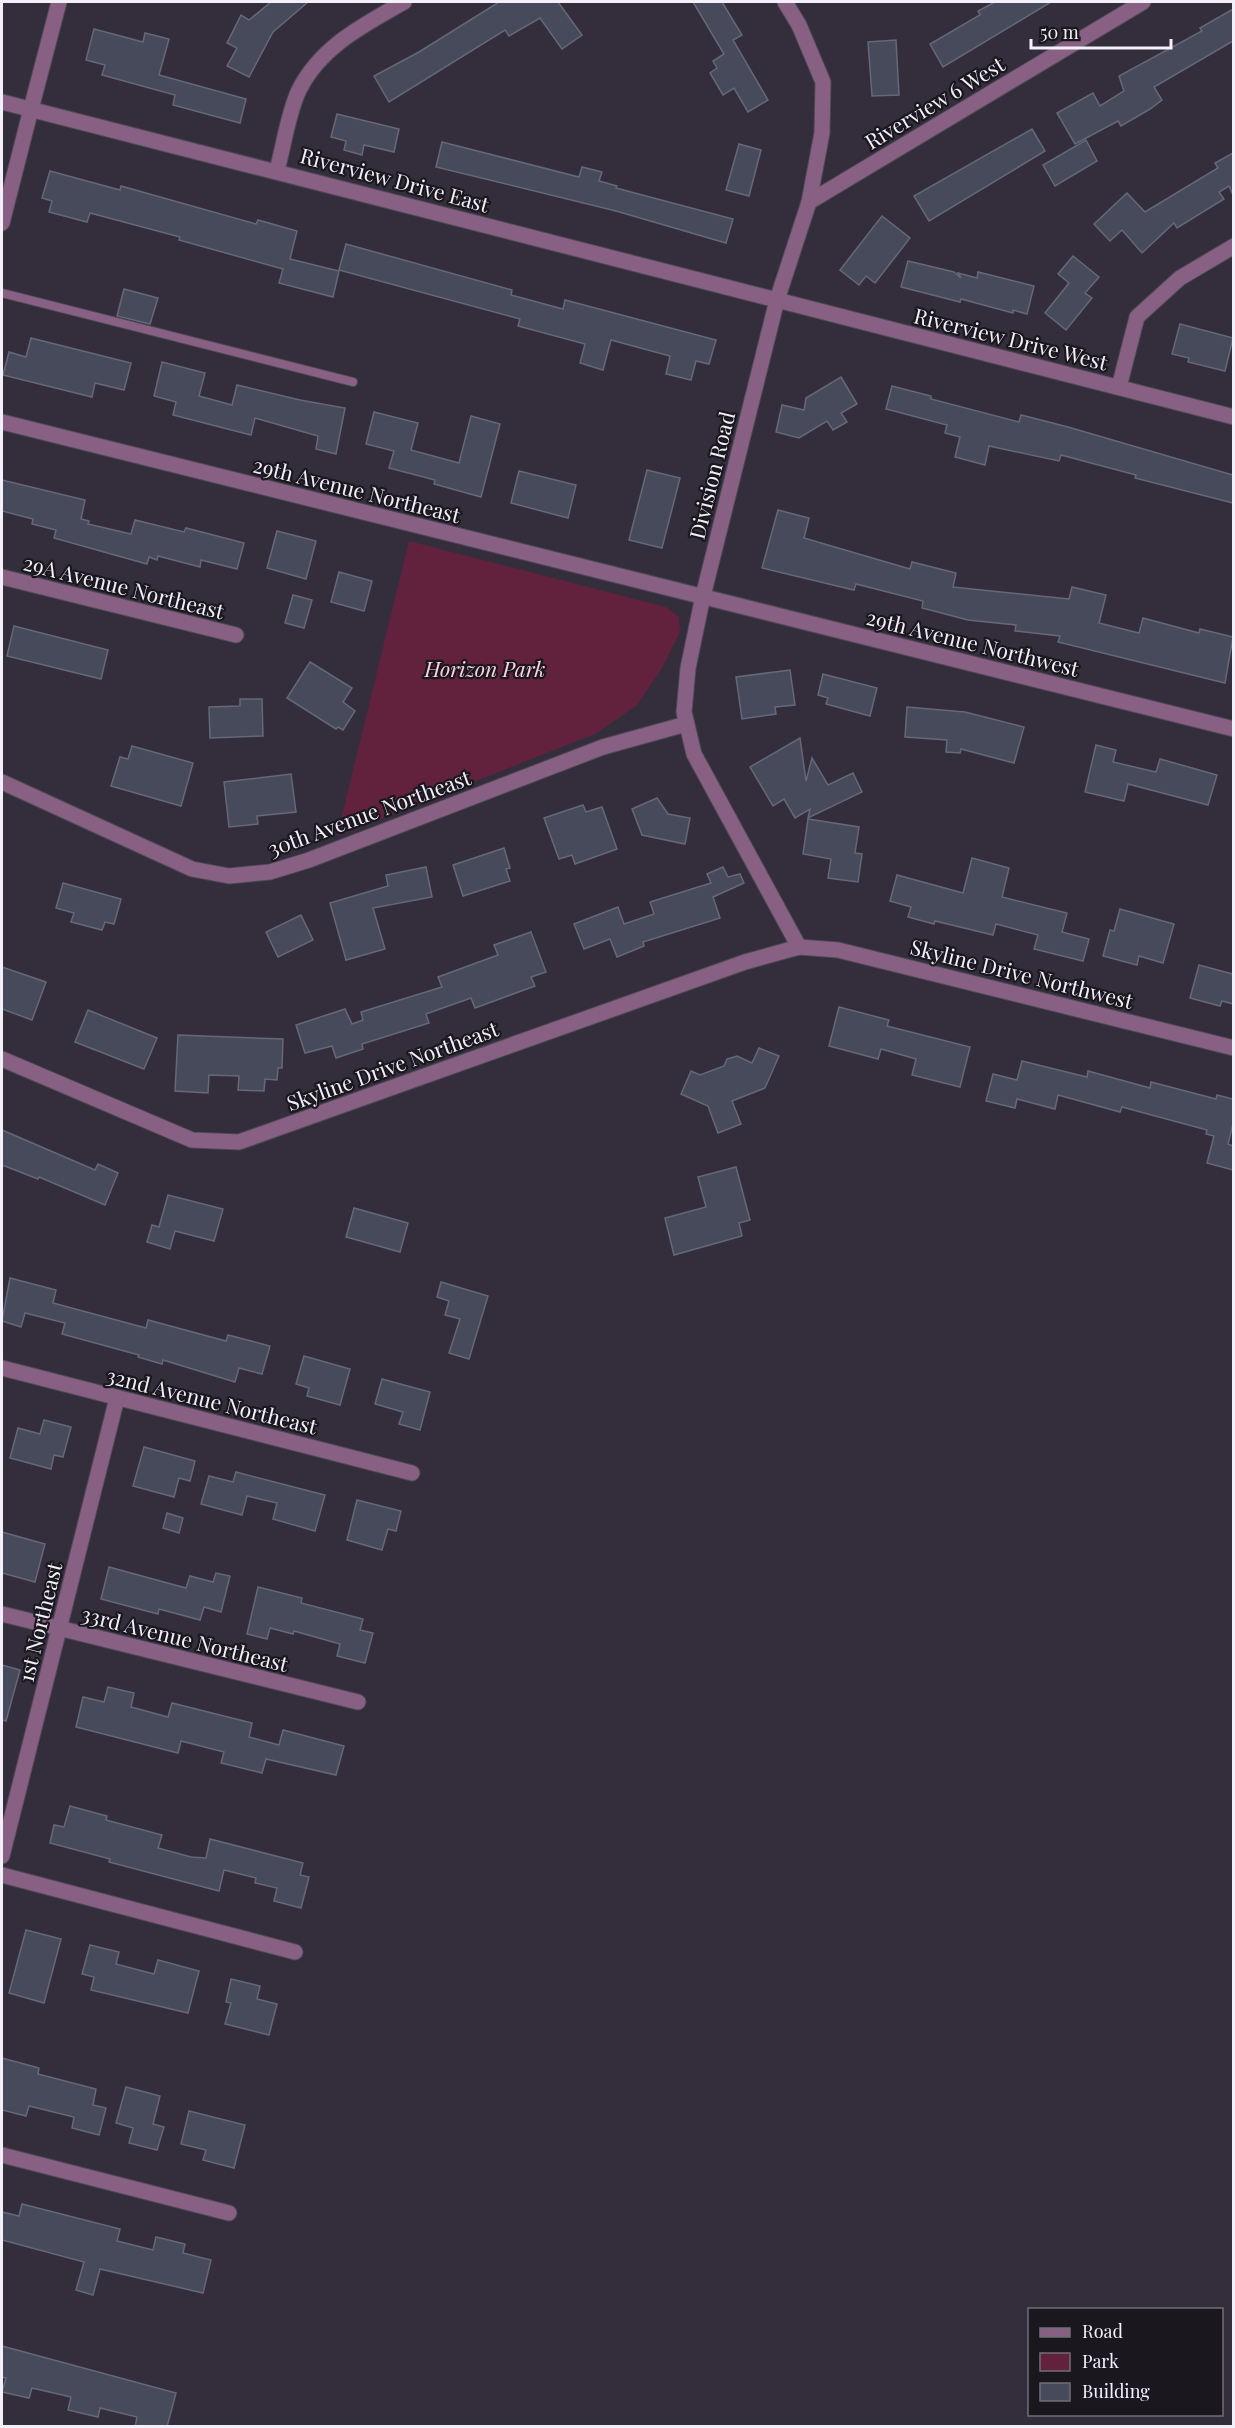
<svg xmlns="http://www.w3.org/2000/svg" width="1235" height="2428" font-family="'Playfair Display',serif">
  <rect width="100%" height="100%" fill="#342e3c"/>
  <polygon fill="#62223d" points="409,541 666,607 679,617 680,632 662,668 637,705 597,733 337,836"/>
  <g fill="#474a5a" stroke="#656879" stroke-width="1.5">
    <polygon points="271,2 308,2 273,32 249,77 227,66 237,48 227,43 241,15 249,20"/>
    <polygon points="499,2 558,2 582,35 562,49 540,18 509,36 505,30 389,102 374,76 419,52"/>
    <polygon points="693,2 722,2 742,35 733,40 768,100 748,112 734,88 723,95 710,73 717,68 713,61 724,54"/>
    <polygon points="995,2 1051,2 943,67 930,44 980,15 978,11"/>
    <polygon points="1233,9 1233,41 1154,87 1162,100 1150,109 1121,126 1118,121 1075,144 1057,113 1093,93 1100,106 1124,91 1119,76 1202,31 1200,28"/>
    <polygon points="94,29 143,42 145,33 169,39 159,75 246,99 240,123 173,105 175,95 102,75 105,65 86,60"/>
    <polygon points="896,40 899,95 872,96 868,42"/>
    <polygon points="337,114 399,129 394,152 364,145 362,155 344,150 346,141 331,137"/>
    <polygon points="1032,129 1045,151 929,221 914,196"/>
    <polygon points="1086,140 1097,161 1055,186 1043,165"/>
    <polygon points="442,142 579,177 582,167 602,172 599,181 617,186 616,188 733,219 726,243 616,211 436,167"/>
    <polygon points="739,144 761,150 749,196 726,190"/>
    <polygon points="1233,153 1233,195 1229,186 1219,192 1224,199 1177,228 1174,223 1142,253 1122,230 1110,241 1094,224 1127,193 1145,212 1218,168 1215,163"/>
    <polygon points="50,171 120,190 121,186 256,224 258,220 297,231 290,259 339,271 333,297 279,283 283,269 179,240 180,237 90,213 87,222 49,212 52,201 42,198"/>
    <polygon points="882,216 910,238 875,283 866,276 859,285 840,270"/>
    <polygon points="346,244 512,290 511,295 563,309 565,300 716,340 709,364 696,361 691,380 666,374 670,356 611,340 603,370 580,363 585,344 518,326 520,319 339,270"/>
    <polygon points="1073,256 1099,277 1085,293 1092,298 1066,330 1045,313 1069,283 1058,274"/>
    <polygon points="908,261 954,272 961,278 958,273 977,278 978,272 1034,286 1027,314 1013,310 1013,313 961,299 960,302 901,287"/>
    <polygon points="124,289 158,298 150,324 117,316"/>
    <polygon points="1180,324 1233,338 1225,371 1188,362 1189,358 1172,354"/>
    <polygon points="31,338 131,363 124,390 95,383 92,397 3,375 9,352 26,357"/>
    <polygon points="162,362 205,373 199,396 232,405 237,385 300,400 345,408 336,454 316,449 318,436 255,418 251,435 173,415 176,402 154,396"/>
    <polygon points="841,377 857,404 841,413 847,422 833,430 827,421 799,438 776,432 782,405 804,410 806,398"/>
    <polygon points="892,386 931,396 931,399 1019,422 1021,415 1068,427 1233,475 1233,503 1135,478 1136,475 1061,455 1059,461 989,446 985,465 955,457 960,437 945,433 947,425 886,409"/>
    <polygon points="374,412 418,423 411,450 459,463 471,416 500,424 481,497 434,484 435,480 389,468 394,451 366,444"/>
    <polygon points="647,470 680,478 662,548 629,540"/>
    <polygon points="519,471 576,485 568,518 511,503"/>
    <polygon points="2,480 85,500 81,519 89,521 88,524 131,534 135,520 184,532 186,528 244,543 237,569 201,560 200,567 158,556 157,560 149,557 147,564 54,538 56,530 32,524 33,519 2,511"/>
    <polygon points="778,510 809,518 804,538 910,569 912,562 956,573 953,587 1069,599 1072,587 1106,595 1099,623 1139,633 1143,618 1199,633 1200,629 1233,637 1225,683 1058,642 1060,636 1015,631 1016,625 968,620 922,608 923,601 856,584 854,590 762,568"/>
    <polygon points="277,531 316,541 306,579 267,568"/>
    <polygon points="339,572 372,581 364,611 331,602"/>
    <polygon points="293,595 312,600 304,628 285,623"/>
    <polygon points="14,626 108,650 101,679 7,656"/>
    <polygon points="310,662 352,688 343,702 355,711 343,730 338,727 336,729 287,698"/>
    <polygon points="790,670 795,705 775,707 776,714 742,719 736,677"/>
    <polygon points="823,674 877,688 870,716 826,704 828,698 818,695"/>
    <polygon points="240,699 262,699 263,736 210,738 209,707 240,706"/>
    <polygon points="907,707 965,712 1024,727 1014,763 961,749 960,753 946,752 947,740 905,737"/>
    <polygon points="800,738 806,781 812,758 828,785 853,773 862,792 808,818 810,809 795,818 784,799 773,806 750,767"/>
    <polygon points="1096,745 1116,750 1113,762 1156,772 1160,759 1217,775 1208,805 1128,784 1124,801 1085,792"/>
    <polygon points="132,746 193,763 181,806 111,786 120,757 128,759"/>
    <polygon points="291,774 296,812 257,816 258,824 229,827 224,782"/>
    <polygon points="657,798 668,814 690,818 685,844 642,835 632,809"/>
    <polygon points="583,805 586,812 602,807 617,849 575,864 572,855 559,859 544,818"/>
    <polygon points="808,819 859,827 855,853 862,854 858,882 828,878 831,859 803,854"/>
    <polygon points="504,848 510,868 506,869 510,881 463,896 453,865"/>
    <polygon points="972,858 1009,868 1002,897 1067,913 1062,932 1089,939 1083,961 1034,949 1038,935 996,924 993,935 935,921 934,924 908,917 911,907 890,901 897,875 963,893"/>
    <polygon points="426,867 432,897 373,908 385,949 346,960 330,903 388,886 386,875"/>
    <polygon points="723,867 728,877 740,874 744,883 713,897 720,918 643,942 644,946 617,957 610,939 584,949 574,924 618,907 624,924 654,914 650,902 711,883 707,874"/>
    <polygon points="63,883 121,899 114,924 105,922 102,930 71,922 74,913 56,908"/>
    <polygon points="1120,909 1174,924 1163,963 1139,956 1137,965 1103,956 1110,930 1114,931"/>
    <polygon points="301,915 313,940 278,957 266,932"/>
    <polygon points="531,932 546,972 531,977 535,986 475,1008 471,998 426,1014 429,1023 362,1044 363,1049 336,1058 332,1046 305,1053 296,1025 345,1009 352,1024 363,1020 361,1012 442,987 438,977 498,955 494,945"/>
    <polygon points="1199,965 1233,974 1233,1004 1222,1001 1220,1006 1190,998"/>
    <polygon points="2,967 46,982 32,1020 2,1009"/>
    <polygon points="839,1007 889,1020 887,1026 970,1047 960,1087 912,1075 916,1059 881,1049 878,1059 829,1046"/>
    <polygon points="88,1010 157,1038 144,1069 75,1042"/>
    <polygon points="178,1035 283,1039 282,1068 278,1068 277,1080 265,1079 264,1091 238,1090 239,1076 209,1075 208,1093 175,1091"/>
    <polygon points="759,1048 779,1056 765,1088 732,1101 741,1124 718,1133 708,1106 681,1094 691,1071 700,1075 724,1066 727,1059 737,1056 752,1063"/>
    <polygon points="1022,1061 1087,1077 1088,1071 1150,1088 1151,1082 1216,1099 1217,1095 1233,1099 1233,1124 1228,1144 1233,1146 1233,1170 1207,1163 1214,1136 1206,1134 1207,1130 1122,1107 1120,1112 1058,1095 1055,1109 1017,1099 1015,1108 986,1101 993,1074 1017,1080"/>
    <polygon points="2,1130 95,1170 98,1164 118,1173 105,1205 39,1177 38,1179 2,1165"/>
    <polygon points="736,1167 750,1220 739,1223 742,1236 674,1255 665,1218 706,1207 698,1177"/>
    <polygon points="168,1195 223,1209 214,1241 175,1231 170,1249 147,1242 152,1225 159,1227"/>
    <polygon points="354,1208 408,1223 400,1252 346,1237"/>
    <polygon points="10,1278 56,1290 53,1303 146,1328 148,1320 226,1341 228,1335 270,1346 262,1374 239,1368 235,1382 163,1360 162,1364 138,1357 139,1355 62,1334 65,1323 25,1313 21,1327 2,1321"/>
    <polygon points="441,1282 488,1296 469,1359 449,1353 460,1319 445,1315 449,1301 437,1297"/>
    <polygon points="304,1356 350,1369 340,1405 307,1396 309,1388 296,1384"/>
    <polygon points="382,1379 430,1392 420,1430 399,1424 403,1412 375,1404"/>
    <polygon points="44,1420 71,1427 63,1457 54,1455 51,1469 10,1458 18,1428 40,1434"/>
    <polygon points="144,1447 195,1461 190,1481 179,1478 174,1497 133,1486"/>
    <polygon points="236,1472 325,1495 315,1531 273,1519 277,1503 247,1496 242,1515 201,1504 209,1476 233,1482"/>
    <polygon points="357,1500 401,1511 396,1531 388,1529 382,1550 347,1540"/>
    <polygon points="167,1513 183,1518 179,1533 163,1528"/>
    <polygon points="2,1532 45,1544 35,1582 2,1573"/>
    <polygon points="109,1567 186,1588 190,1576 213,1582 216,1573 230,1576 221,1612 204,1607 200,1620 159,1609 158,1614 101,1599"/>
    <polygon points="258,1587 302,1598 301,1603 363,1619 360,1630 373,1633 365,1663 337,1656 340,1644 294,1631 293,1634 270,1628 267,1639 247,1634"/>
    <polygon points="2,1665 20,1670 6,1721 2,1720"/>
    <polygon points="108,1687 134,1693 131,1707 168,1717 172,1703 252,1723 249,1737 279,1745 283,1730 344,1746 336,1775 266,1759 262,1773 221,1763 224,1752 181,1741 178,1753 76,1727 83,1697 104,1702"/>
    <polygon points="70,1806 107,1816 106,1820 162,1835 158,1848 191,1857 206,1858 210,1839 303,1863 300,1875 309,1877 301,1908 274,1901 277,1888 255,1883 256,1878 224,1870 219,1891 109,1862 110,1859 50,1843 54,1825 64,1827"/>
    <polygon points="26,1930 61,1939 44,2003 9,1993"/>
    <polygon points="90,1945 119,1952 116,1964 154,1974 158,1960 199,1971 188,2013 91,1990 94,1977 82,1974"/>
    <polygon points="231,1979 260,1986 257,1999 277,2004 269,2035 225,2024 231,2003 226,2002"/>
    <polygon points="2,2058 39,2068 38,2074 96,2089 93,2105 106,2108 99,2135 72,2128 74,2117 29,2106 26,2116 2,2110"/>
    <polygon points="126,2087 160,2096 153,2124 164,2127 157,2150 129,2143 133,2128 116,2123"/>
    <polygon points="189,2111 245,2125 234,2168 203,2160 206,2150 181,2144"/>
    <polygon points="22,2204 120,2229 117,2241 153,2250 156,2237 185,2244 183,2253 211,2260 203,2293 100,2269 93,2295 76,2290 84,2262 2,2240 2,2212 19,2216"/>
    <polygon points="2,2346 176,2393 167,2427 135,2427 137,2417 100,2408 98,2417 68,2410 71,2397 32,2388 29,2398 2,2392 6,2378 2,2377"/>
  </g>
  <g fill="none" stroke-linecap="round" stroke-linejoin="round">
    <defs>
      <polyline id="service" points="2,293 353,382"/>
      <g id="minor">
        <polyline points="31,109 59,2"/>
        <path d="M 277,170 C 284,145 288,113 299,90 C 321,46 364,25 404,2"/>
        <polyline points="809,202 1143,2"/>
        <polyline points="1119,387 1137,317 1180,278 1234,246"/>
        <polyline points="2,422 1234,729"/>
        <polyline points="2,577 236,635"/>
        <polyline points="2,782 192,869 229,876 270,872 309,860 603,747 686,724"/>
        <polyline points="799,947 694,754 684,712 688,668 703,596 777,300 1234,417"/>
        <polyline points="2,1059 192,1140 239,1142 745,962 799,947 838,950 1234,1048"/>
        <polyline points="2,1368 412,1473"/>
        <polyline points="2,1614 358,1702"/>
        <polyline points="2,1856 117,1398"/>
        <polyline points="2,1875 295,1952"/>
        <polyline points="2,2155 229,2213"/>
      </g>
      <g id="tertiary">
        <polyline points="2,102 777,300 809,202 822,133 823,82 799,25 785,2"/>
        <polyline points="2,223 31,109"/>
      </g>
    </defs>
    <use href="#service" stroke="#4f4956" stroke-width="10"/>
    <use href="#minor" stroke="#4f4956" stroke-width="17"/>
    <use href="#tertiary" stroke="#4f4956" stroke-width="17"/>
    <use href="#service" stroke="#876083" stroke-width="8"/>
    <use href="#minor" stroke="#876083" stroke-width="15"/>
    <use href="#tertiary" stroke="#876083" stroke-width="15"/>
  </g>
  <g text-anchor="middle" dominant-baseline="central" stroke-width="4.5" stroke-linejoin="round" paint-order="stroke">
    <g font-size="21" fill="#f4f0f9" stroke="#1a181e">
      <text transform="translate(934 102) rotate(-31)">Riverview 6 West</text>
      <text transform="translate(395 179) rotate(15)">Riverview Drive East</text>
      <text transform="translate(1011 338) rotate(14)">Riverview Drive West</text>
      <text transform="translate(711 475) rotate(-76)">Division Road</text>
      <text transform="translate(357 489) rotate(14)">29th Avenue Northeast</text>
      <text transform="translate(124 586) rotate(14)">29A Avenue Northeast</text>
      <text transform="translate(973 642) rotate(14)">29th Avenue Northwest</text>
      <text transform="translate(369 812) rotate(-20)">30th Avenue Northeast</text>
      <text transform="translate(1022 973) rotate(14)">Skyline Drive Northwest</text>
      <text transform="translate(392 1065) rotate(-20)">Skyline Drive Northeast</text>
      <text transform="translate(212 1400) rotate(14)">32nd Avenue Northeast</text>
      <text transform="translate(39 1622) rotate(-76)">1st Northeast</text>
      <text transform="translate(185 1638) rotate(14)">33rd Avenue Northeast</text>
    </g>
    <g font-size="21" font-style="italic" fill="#ffd3e1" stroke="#1a181e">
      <text x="485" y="668">Horizon Park</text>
    </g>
  </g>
  <rect width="1235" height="2428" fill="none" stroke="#f4f0f9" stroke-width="6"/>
  <rect x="1028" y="2308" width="195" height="108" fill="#1a181e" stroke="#716e76" stroke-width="1.5"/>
  <rect x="1040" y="2328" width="30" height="9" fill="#876083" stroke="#716e76" stroke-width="1.5"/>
  <text x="1082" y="2338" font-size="18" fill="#f4f0f9">Road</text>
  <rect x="1040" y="2353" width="30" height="18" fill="#62223d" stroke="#716e76" stroke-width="1.5"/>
  <text x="1082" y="2368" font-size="18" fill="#f4f0f9">Park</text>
  <rect x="1040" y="2383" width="30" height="18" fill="#474a5a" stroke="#716e76" stroke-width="1.5"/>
  <text x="1082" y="2398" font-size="18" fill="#f4f0f9">Building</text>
  <path d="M1031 39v9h140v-9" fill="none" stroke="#f4f0f9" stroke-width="3"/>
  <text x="1040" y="39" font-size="18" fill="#f4f0f9" stroke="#1a181e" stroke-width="4.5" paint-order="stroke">50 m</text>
</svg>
